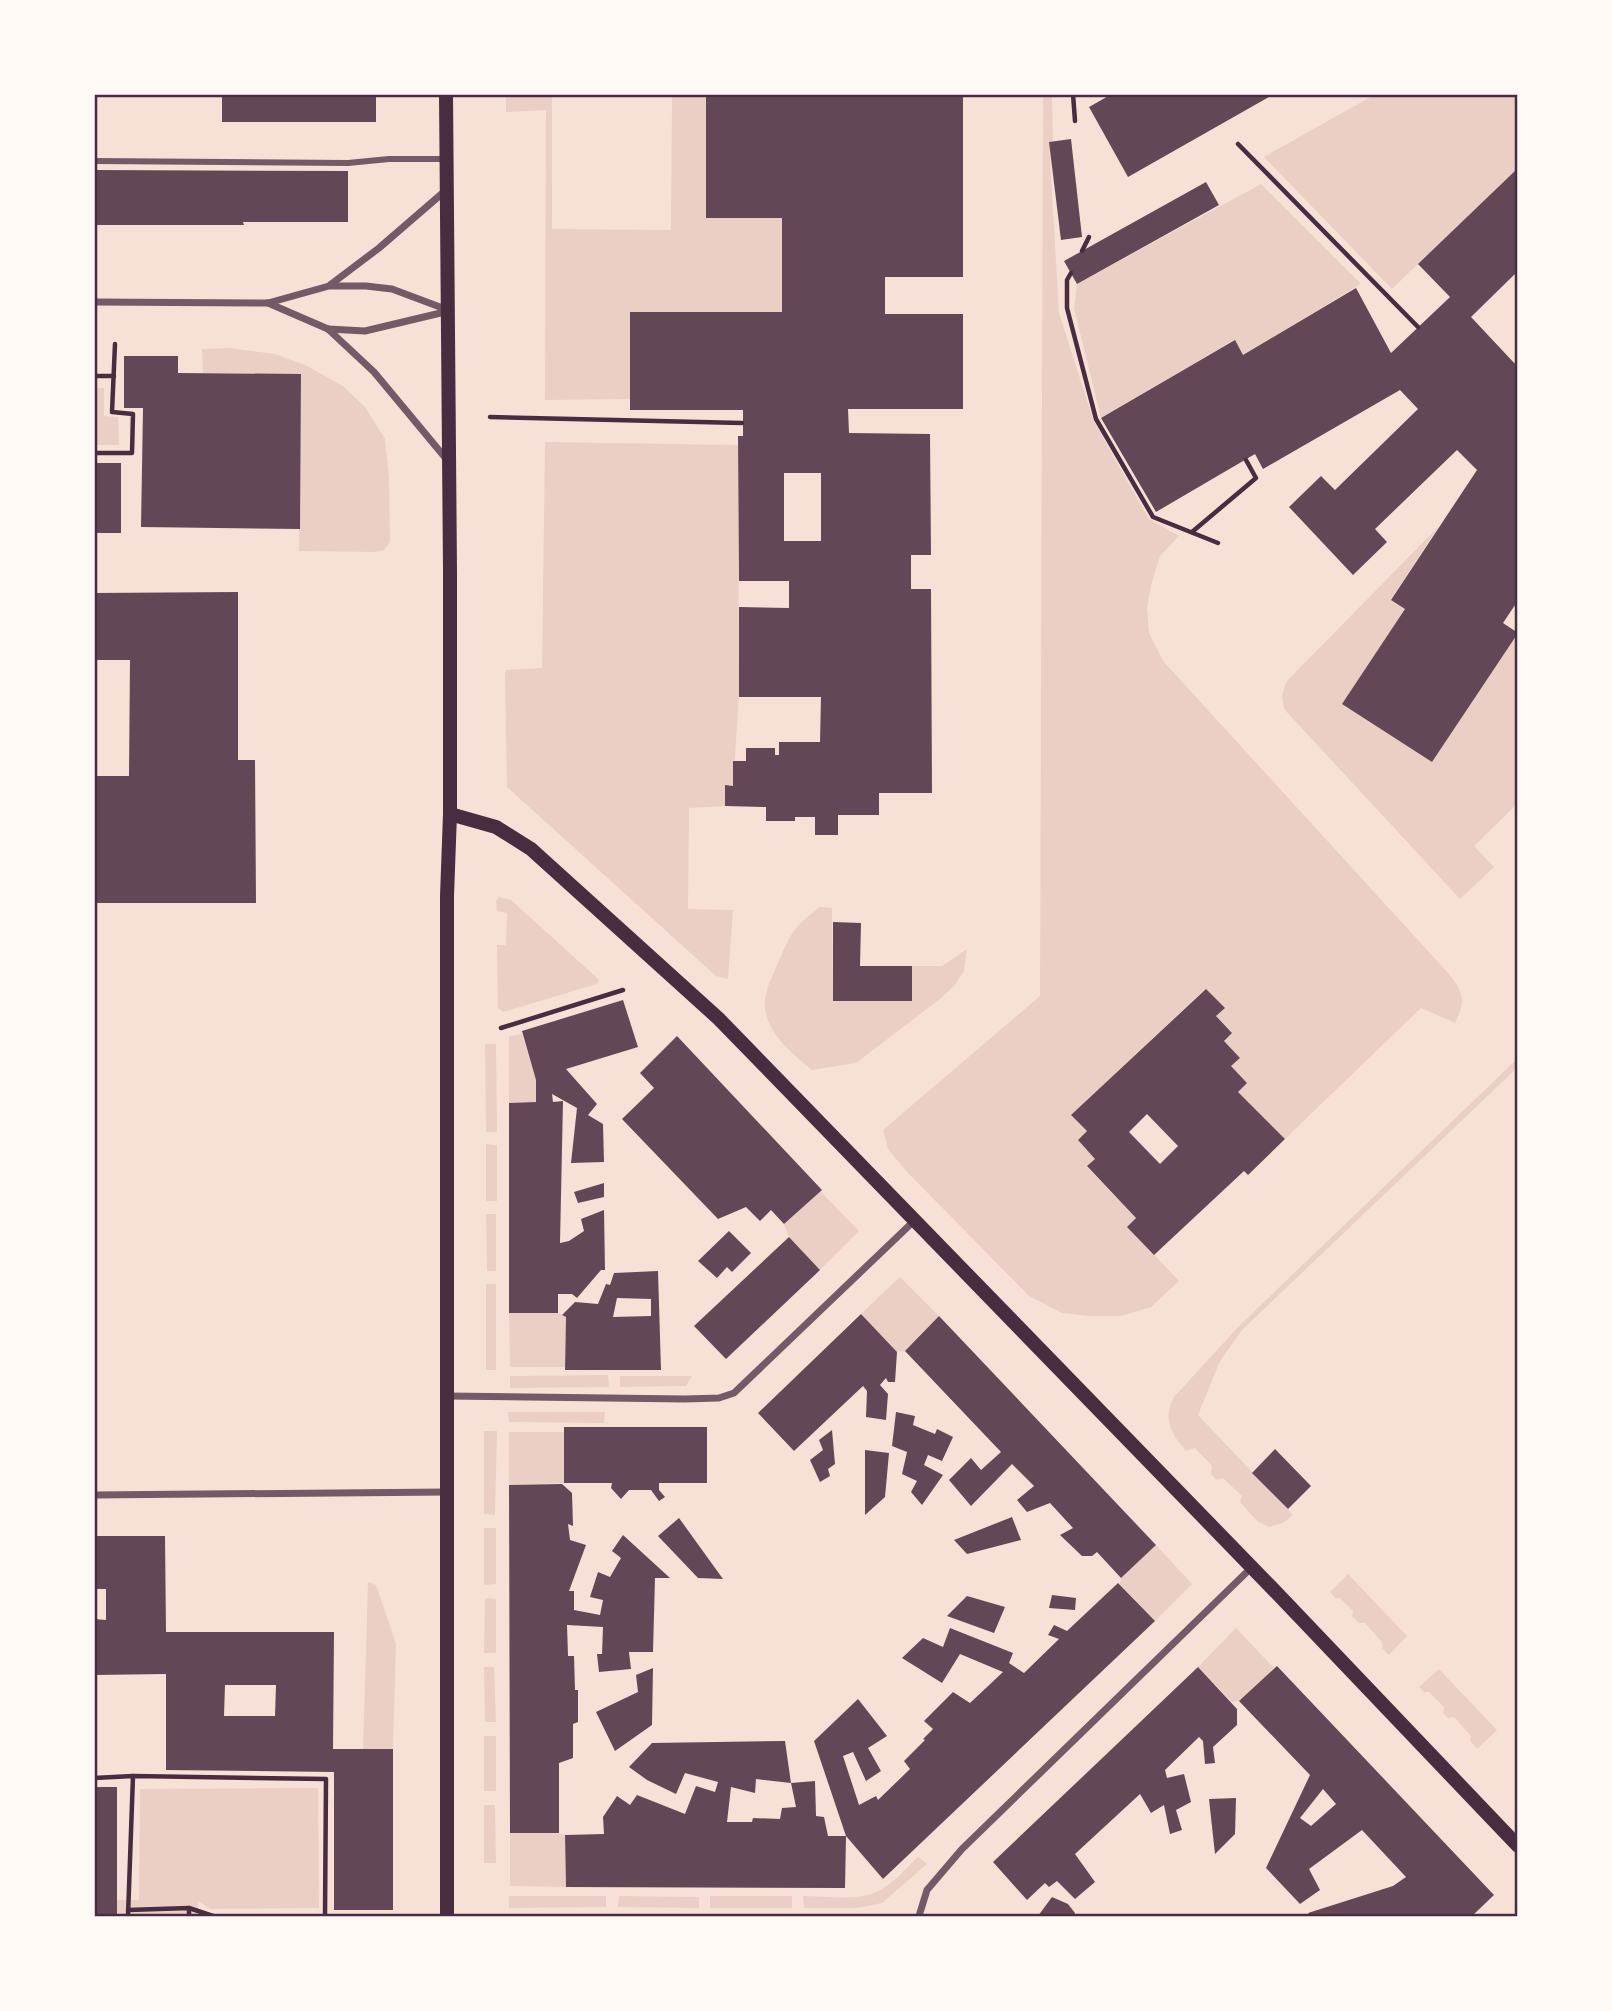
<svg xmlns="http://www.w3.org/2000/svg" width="1612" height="2011" font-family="'PT Sans',sans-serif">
  <rect width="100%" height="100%" fill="#f7e1d7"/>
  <g fill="#ebcfc5">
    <polygon points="506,95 552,95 552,229 671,230 672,95 706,95 706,218 782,218 782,312 630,399 545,400 546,110 506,112"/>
    <path d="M 1043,95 L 1052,95 L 1053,141 L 1049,142 L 1059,313 L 1094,422 L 1149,519 L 1179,536 L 1160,556 L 1151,585 L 1147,608 L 1149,633 L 1164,662 L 1449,974 C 1464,993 1466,1001 1455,1023 L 1421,1008 L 1285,1139 L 1238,1092 L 1247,1083 L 1231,1066 L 1240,1058 L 1224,1041 L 1232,1032 L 1216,1016 L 1225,1008 L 1205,989 L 1071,1115 L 1087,1131 L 1078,1140 L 1095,1159 L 1087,1167 L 1136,1218 L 1128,1227 L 1179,1281 L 1151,1307 L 1121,1316 L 1089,1316 L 1062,1313 L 1029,1296 L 907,1172 L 888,1149 L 883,1130 L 1040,996 Z"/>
    <polygon points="1374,95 1517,95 1517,169 1392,289 1264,157"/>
    <polygon points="1261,184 1361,284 1243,355 1234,340 1101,418 1074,308 1077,284"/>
    <polygon points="229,348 275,354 305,365 343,386 365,407 385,439 389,477 390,542 384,550 375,552 299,551 301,375 203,373 202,349"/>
    <polygon points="95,388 104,388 104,416 118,417 119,445 95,445"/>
    <polygon points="545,442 738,445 739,697 733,786 725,786 725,806 689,808 688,909 733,910 728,979 716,976 507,787 505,670 542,668"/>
    <polygon points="1439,526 1391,599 1405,609 1343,704 1432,762 1517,633 1517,804 1474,846 1494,867 1460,899 1284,709 1282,696 1286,682"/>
    <polygon points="499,897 511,900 595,976 599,980 597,984 510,1010 503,1012 498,1008 497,945 506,945 507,913 497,911 496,901"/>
    <path d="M 820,907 L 832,908 L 833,1001 L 912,1001 L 912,966 L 942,966 L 967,949 L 964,971 L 954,986 L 940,999 L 856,1063 L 812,1070 C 790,1052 758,1026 766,994 C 768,984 774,973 778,963 C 791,933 793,927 820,907 Z"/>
    <polygon points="522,1034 536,1080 536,1102 509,1103 509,1036"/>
    <polygon points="485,1044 496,1044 497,1132 486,1132"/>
    <path d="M 1517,1059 L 1517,1068 L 1243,1329 L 1220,1361 L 1198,1415 L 1293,1515 L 1283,1523 L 1269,1527 L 1258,1522 L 1240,1502 L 1242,1496 L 1223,1478 L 1217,1480 L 1211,1474 L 1212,1466 L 1195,1448 L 1186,1451 C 1171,1433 1162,1419 1174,1397 L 1239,1326 Z"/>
    <polygon points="486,1144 497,1145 497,1201 486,1201"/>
    <polygon points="820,1191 859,1231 820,1270 789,1237 784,1224"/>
    <polygon points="486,1214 496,1214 496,1271 487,1271"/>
    <polygon points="900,1277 939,1316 905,1351 897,1352 861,1314"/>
    <rect x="486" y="1284" width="10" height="86"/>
    <polygon points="509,1313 558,1313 566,1317 565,1367 510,1367"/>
    <polygon points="608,1375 609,1387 510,1388 510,1376"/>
    <polygon points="620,1376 692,1376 686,1386 620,1387"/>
    <polygon points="508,1412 605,1412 604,1423 509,1422"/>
    <polygon points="484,1431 497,1431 495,1515 484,1514"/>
    <polygon points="509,1432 564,1432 564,1483 509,1485"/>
    <polygon points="484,1528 496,1528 496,1584 484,1585"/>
    <polygon points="1156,1545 1192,1584 1155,1621 1120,1584 1121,1578"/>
    <polygon points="1348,1574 1407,1636 1389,1655 1382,1648 1382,1642 1365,1623 1359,1623 1352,1616 1353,1611 1340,1598 1335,1598 1330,1592"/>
    <polygon points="368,1582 376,1585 396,1644 393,1749 363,1749"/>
    <polygon points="485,1598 496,1599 496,1653 484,1653"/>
    <polygon points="1236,1628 1274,1668 1239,1701 1232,1702 1198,1667"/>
    <polygon points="484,1667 494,1667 496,1722 485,1722"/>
    <polygon points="1439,1669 1497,1730 1477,1749 1470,1741 1471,1736 1454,1717 1448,1718 1443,1713 1444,1707 1429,1692 1424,1692 1419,1687"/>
    <rect x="484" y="1736" width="12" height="55"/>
    <polygon points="318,1788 319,1908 210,1909 198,1901 198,1916 117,1916 117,1900 139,1900 140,1789"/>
    <polygon points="484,1805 495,1805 496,1863 484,1863"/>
    <polygon points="510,1833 559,1833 565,1835 566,1887 510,1886"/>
    <path d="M 918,1857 L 927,1864 L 882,1903 L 857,1908 L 804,1908 L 803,1896 C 827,1896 860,1902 880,1890 C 895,1882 906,1868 918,1857 Z"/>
    <polygon points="509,1896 606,1896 606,1907 509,1908"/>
    <polygon points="619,1896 699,1897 699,1908 618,1907"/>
    <rect x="710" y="1896" width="82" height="12"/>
  </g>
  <g fill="#644757" fill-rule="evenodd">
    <rect x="222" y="94" width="154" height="28"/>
    <path d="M 706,94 L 963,94 L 963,277 L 885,277 L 885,314 L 963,314 L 963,409 L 848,409 L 849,433 L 930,434 L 931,555 L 911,555 L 911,589 L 931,589 L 932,793 L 879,793 L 879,815 L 838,815 L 838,835 L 815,835 L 815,817 L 795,817 L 795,821 L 766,821 L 766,807 L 725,806 L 725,785 L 733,786 L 733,761 L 746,761 L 746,748 L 775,748 L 775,755 L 779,755 L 779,742 L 820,742 L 821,697 L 739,697 L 739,607 L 789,608 L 789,581 L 739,581 L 738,436 L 743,436 L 743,410 L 630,410 L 630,312 L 782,312 L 782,218 L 706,218 ZM 784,473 L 821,473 L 821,541 L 784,541 Z"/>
    <polygon points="1112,94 1274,94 1128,177 1089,107"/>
    <polygon points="1071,139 1082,237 1061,240 1049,142"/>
    <polygon points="1517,169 1517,272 1471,317 1517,366 1517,602 1503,623 1518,633 1432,762 1342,704 1405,609 1391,600 1477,470 1457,450 1375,529 1387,542 1353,575 1289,507 1321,476 1335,490 1418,409 1400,390 1263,469 1255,454 1156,512 1101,418 1235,340 1243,355 1356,288 1391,353 1450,297 1418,264"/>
    <polygon points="94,170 348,171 348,222 243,222 244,225 94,225"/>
    <polygon points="1206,182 1219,205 1077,284 1064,261"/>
    <polygon points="124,356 178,356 178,373 301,374 300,529 141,527 143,408 124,408"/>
    <rect x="94" y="463" width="27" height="70"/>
    <polygon points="238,592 238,760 255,760 256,903 94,903 94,776 129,776 130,660 94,660 94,593"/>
    <polygon points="833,922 861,923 860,966 912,966 912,1001 833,1001"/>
    <path d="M 1206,989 L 1225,1008 L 1216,1016 L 1232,1033 L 1224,1041 L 1240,1058 L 1231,1066 L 1247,1083 L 1238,1092 L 1285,1139 L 1248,1175 L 1244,1171 L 1154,1255 L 1127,1227 L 1136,1218 L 1087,1166 L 1095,1159 L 1078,1140 L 1087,1131 L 1071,1115 ZM 1147,1114 L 1178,1146 L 1160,1164 L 1129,1132 Z"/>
    <polygon points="623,1000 638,1047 566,1069 597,1104 588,1115 603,1124 604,1162 571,1163 577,1108 552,1094 553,1102 563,1101 560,1243 569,1241 584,1231 581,1219 604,1210 605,1270 601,1270 577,1298 572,1294 558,1294 558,1313 509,1313 509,1103 536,1102 536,1080 522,1031"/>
    <polygon points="677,1036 822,1190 784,1224 771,1210 760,1221 746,1207 718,1219 622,1119 654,1088 640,1073"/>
    <polygon points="604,1183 604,1197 578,1203 574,1192"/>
    <polygon points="729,1231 751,1253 732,1272 727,1267 717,1278 698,1261"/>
    <polygon points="789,1237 820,1270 726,1359 694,1326"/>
    <path d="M 658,1271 L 661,1370 L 565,1370 L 566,1317 L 562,1315 L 575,1302 L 598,1304 L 606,1284 L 610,1285 L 614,1273 ZM 617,1298 L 651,1299 L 651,1316 L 613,1317 Z"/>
    <polygon points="861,1314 897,1352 895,1382 888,1382 886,1378 880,1385 888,1394 886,1420 866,1417 867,1391 863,1386 794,1451 758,1413"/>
    <polygon points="939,1316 1156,1545 1121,1578 1097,1552 1092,1556 1082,1556 1060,1535 1073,1528 1050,1503 1027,1512 1017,1500 1034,1486 1012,1464 971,1506 949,1480 971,1458 981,1470 1001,1452 905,1351"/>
    <polygon points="896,1412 915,1416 913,1425 935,1434 937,1429 953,1437 942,1461 928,1455 924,1465 943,1475 922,1505 911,1492 917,1481 902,1474 907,1452 892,1446"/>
    <polygon points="564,1427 707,1427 707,1483 659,1483 659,1490 665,1497 659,1501 651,1490 629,1490 621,1499 611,1488 612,1483 564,1483"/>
    <polygon points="832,1430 835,1464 828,1469 830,1476 820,1482 810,1460 823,1450 819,1440"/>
    <polygon points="1275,1449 1311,1486 1288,1509 1252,1473"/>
    <polygon points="865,1450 889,1453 885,1497 865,1515"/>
    <polygon points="562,1484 572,1493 573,1526 568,1524 570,1540 586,1545 569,1591 574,1591 574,1610 600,1615 603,1600 590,1597 598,1572 610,1577 621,1558 612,1551 623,1535 670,1578 655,1578 653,1652 629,1652 631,1669 599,1672 597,1654 602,1654 603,1627 567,1625 568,1656 574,1656 575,1690 578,1690 578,1722 573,1724 573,1758 559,1763 559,1833 510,1833 509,1485"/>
    <polygon points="1012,1517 1021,1540 967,1554 954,1540"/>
    <polygon points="679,1518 723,1579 698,1578 658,1536"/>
    <path d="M 94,1536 L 165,1536 L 166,1632 L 334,1632 L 333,1749 L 393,1749 L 393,1910 L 334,1910 L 334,1772 L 166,1770 L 166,1674 L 94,1675 L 94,1619 L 106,1620 L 106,1589 L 94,1589 ZM 225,1685 L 276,1685 L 275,1716 L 224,1716 Z"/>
    <polygon points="1118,1583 1155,1621 883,1879 846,1836 814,1741 858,1699 887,1736 868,1748 881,1771 866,1781 853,1752 843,1756 859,1805 876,1796 878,1800 910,1769 904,1761 925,1740 923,1739 933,1729 924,1721 953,1692 970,1703 1003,1672 960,1654 942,1683 902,1658 923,1638 943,1647 950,1628 1013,1653 1009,1663 1024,1673 1059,1639 1048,1635 1054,1625 1067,1631"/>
    <polygon points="1052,1595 1076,1598 1075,1610 1049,1608"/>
    <polygon points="967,1596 1005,1607 994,1633 947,1616"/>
    <path d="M 1277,1666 L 1494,1895 L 1472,1916 L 1311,1916 L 1308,1913 L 1393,1886 L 1406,1877 L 1362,1830 L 1309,1869 L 1320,1890 L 1300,1904 L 1266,1868 L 1310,1775 L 1239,1701 ZM 1323,1789 L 1336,1804 L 1311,1826 L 1300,1818 Z"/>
    <polygon points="1198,1667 1237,1709 1237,1725 1213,1747 1215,1763 1205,1764 1203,1741 1199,1737 1165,1770 1167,1778 1184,1774 1191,1802 1176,1810 1182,1830 1170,1834 1164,1805 1151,1813 1140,1794 1075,1854 1095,1882 1075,1899 1057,1881 1049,1887 1045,1883 1027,1900 993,1862"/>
    <polygon points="653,1668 652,1725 615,1751 596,1712 638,1692 636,1675"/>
    <polygon points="785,1741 791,1783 756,1779 755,1793 731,1787 727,1822 752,1822 753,1818 780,1819 782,1808 796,1807 791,1783 815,1781 816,1816 824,1817 828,1836 846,1836 845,1888 566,1887 565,1835 604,1834 603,1817 617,1796 630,1805 637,1795 685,1814 696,1786 715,1792 718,1782 685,1773 676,1794 647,1780 629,1767 652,1743"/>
    <rect x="94" y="1787" width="23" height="129"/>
    <polygon points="1236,1798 1235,1834 1215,1854 1209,1799"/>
    <polygon points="1052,1897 1068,1904 1075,1913 1074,1916 1038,1916"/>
  </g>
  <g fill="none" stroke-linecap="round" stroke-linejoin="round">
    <g stroke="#4a2c40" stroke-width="4.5">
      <polyline points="1073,94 1075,121"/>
      <polyline points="1238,144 1418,327"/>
      <polyline points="1082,251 1089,237"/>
      <polyline points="1071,273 1067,280 1067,308 1096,419 1153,517 1218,543"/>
      <polyline points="94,376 114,376"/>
      <polyline points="490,417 742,423"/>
      <polyline points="94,453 132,453 133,414 112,412 115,344"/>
      <polyline points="1192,532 1256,478 1246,460"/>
      <polyline points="501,1028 623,990"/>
      <polyline points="94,1778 133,1776 326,1779 325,1916"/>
      <polyline points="128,1910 189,1908 213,1916"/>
      <polyline points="128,1916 133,1776"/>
      <polyline points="189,1916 189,1908"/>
    </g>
    <polyline stroke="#755966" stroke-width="6" points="94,161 348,163 389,159 446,159"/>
    <g stroke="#755966" stroke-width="7">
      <polyline points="330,285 379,248 445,191"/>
      <polyline points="94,302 268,303 329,286 366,286 392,289 448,310"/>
      <polyline points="268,303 328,329 374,372 448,461"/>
      <polyline points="328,329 365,331 449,311"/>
      <polyline points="447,1396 685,1399 719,1398 734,1393 915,1220"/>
      <polyline points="94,1495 447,1492"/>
      <polyline points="919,1916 927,1890 962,1849 1252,1567"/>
    </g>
    <g stroke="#4a2c40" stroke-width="14">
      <polyline points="446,94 450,571 450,814 447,896 447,1916"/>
      <polyline points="450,814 496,827 531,849 719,1019 1271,1587 1518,1846"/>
    </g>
  </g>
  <rect width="1612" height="2011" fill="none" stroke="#fffaf5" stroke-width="192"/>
  <rect x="96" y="96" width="1420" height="1819" fill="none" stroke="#4a2c40" stroke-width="2.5"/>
</svg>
